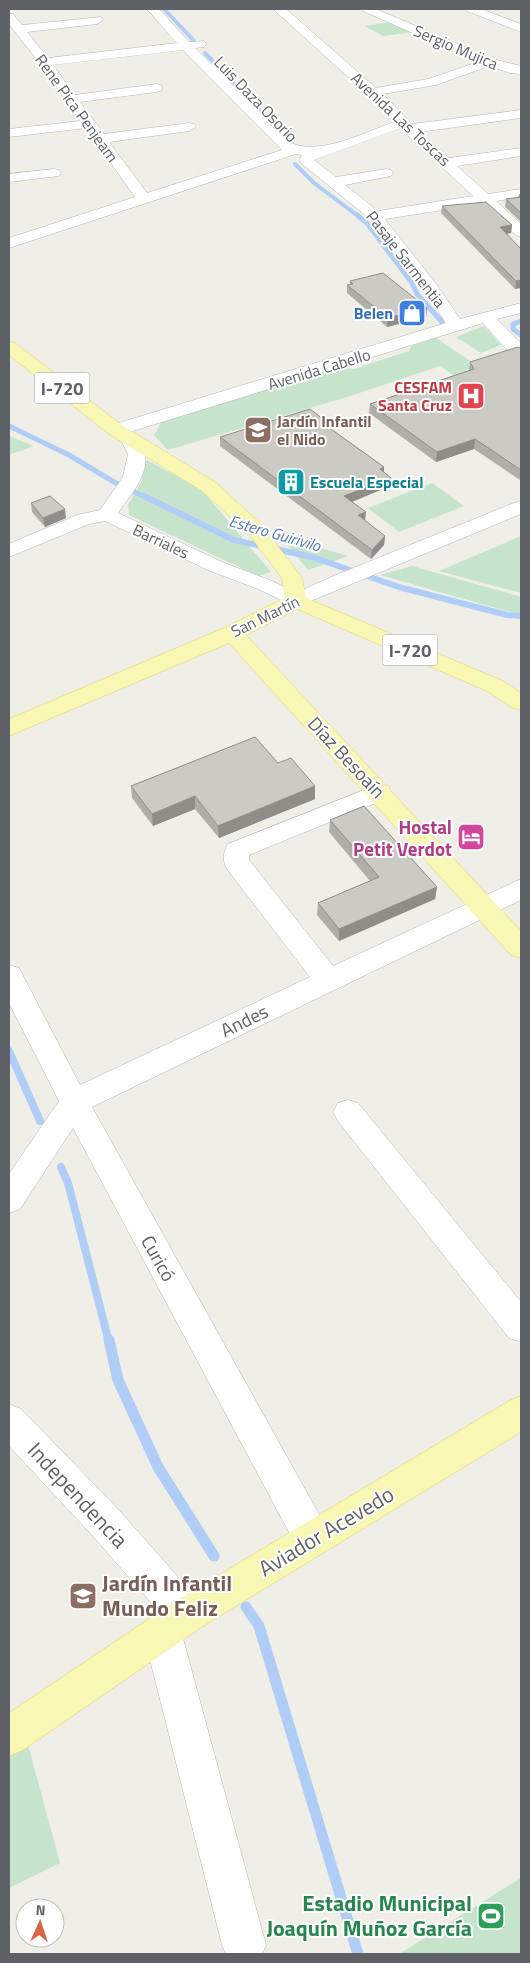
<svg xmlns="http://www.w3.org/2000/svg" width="530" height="1963" font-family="'Titillium Web',sans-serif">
  <rect width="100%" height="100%" fill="#efeee7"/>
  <g fill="#c6e4cb">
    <polygon points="391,22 415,32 383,36 365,26"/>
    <polygon points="484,326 501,345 481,353 456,337"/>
    <polygon points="436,338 478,366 453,375 440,366 347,397 168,450 154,435 162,421 340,368 354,369 409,351 411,346"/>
    <polygon points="9,436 34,446 9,455"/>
    <polygon points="147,460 202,490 271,572 258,576 129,515 128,505 142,480 140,468"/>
    <polygon points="432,483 464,506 399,532 368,508"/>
    <polygon points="521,536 521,593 439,571"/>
    <polygon points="281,537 349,556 308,570"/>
    <polygon points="412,566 521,597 521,615 380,575"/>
    <polygon points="27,1741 60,1863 9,1888 9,1753"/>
    <polygon points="521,1878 521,1954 399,1954"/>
  </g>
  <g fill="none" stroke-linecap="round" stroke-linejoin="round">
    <g stroke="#afcdf7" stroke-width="4">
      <polyline points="164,9 194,41"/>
      <polyline points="205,53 292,144"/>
      <polyline points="295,164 314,183 358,216"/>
    </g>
    <g stroke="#afcdf7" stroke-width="5">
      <polyline points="357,215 367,223 412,283 417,294 442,322"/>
      <polyline points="521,321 513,324 513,329 521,335"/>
      <polyline points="9,426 69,455 114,482 147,498"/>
    </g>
    <polyline stroke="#afcdf7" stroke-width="6" points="144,496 234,540 312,557 399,587 507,615 521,616"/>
    <g stroke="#afcdf7" stroke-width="8">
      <polyline points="9,1051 40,1121"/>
      <polyline points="61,1167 68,1183 109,1342"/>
    </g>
    <g stroke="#afcdf7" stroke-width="11">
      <polyline points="109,1340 118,1380 158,1467 214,1556"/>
      <polyline points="246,1607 259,1626 358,1954"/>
    </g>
    <defs>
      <g id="minor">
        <path d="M 147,9 L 159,9 L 189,42 L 204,41 L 206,44 L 204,47 L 195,48 L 291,143 C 320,156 365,132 394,122 L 368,95 L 273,9 L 286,9 L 376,88 L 428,79 L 478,62 L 363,11 L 361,9 L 376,9 L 493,59 L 521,66 L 521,74 L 510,73 L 489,66 L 436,85 L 383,94 L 412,124 L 521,110 L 521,118 L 420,132 L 449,158 L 521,148 L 521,156 L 457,166 L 488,194 L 521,189 L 521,197 L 496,201 L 521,224 L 521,237 L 516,235 L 482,204 L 385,219 L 437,285 L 460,319 L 521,303 L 521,313 L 497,319 L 521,343 L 521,356 L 506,349 L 483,323 L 123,434 L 116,436 L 109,434 L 107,430 L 109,426 L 446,323 L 425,291 L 370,219 L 301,163 L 299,160 L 302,155 L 296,154 L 9,248 L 9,238 L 135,197 L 86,128 L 9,137 L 9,129 L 80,121 L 41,65 L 9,24 L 9,14 L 13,14 L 22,25 L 101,17 L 103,20 L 97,24 L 27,32 L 48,58 L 177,43 ZM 183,50 L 282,150 L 147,193 L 109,142 L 189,131 L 196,127 L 194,124 L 189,123 L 104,134 L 80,102 L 156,92 L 161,91 L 162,88 L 161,85 L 156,84 L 75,95 L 53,65 ZM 401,128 L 404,132 L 473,196 L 378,211 L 345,185 L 391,176 L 393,173 L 391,170 L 386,169 L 336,177 L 314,160 Z"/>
        <polygon points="465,9 481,9 521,24 521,32 467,11"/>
        <polygon points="54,169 59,170 61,173 59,176 9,182 9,174"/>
        <path d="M 129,432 L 136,434 C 158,466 137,485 118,513 L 222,562 L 272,581 L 296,593 L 331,577 L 514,503 L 521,501 L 521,514 L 296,607 L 258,589 L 208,570 L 105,521 L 89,524 L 9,557 L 9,544 L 77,515 L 100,510 L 123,477 L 128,454 L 120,438 L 122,434 Z"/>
        <path d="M 379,784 L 388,786 L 391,792 L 388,798 L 249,855 L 249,860 L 333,966 L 521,879 L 521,900 L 92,1107 L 325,1525 L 330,1538 L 325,1551 L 312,1556 L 299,1551 L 73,1128 L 20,1209 L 9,1213 L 9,1174 L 59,1101 L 9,1003 L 9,965 L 19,968 L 80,1085 L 310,977 L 227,869 C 222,860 223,852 228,844 Z"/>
        <polygon points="348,1100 358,1103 521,1302 521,1342 509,1338 338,1121 333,1112 338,1103"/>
        <polygon points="9,1404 21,1409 118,1509 200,1602 206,1615 200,1628 187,1634 181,1631 266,1945 262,1954 226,1954 222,1945 143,1632 149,1619 161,1614 92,1535 9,1446"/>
      </g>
      <g id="major">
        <polygon points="9,342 15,343 123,426 215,482 261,524 302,578 306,598 503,681 521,693 521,710 513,708 487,691 297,609 246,635 521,931 521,958 511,955 229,643 9,736 9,719 224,628 285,598 282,578 247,532 201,490 109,434 9,355"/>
        <polygon points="521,1396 521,1432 200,1628 23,1750 9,1756 9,1713 174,1602 509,1401"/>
      </g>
    </defs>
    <use href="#minor" stroke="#b4b6ba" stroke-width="1"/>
    <use href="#major" stroke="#e5d46a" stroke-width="1"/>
    <use href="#minor" fill="#fff" fill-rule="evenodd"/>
    <use href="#major" fill="#f8f7b3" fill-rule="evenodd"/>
  </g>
  <g fill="#afaea8">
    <polygon points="519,194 521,194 521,222 505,207 506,199 518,197"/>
    <polygon points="442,206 512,225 511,233 506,234 521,249 515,289 441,213"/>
    <polygon points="350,281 427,308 426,317 387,327 347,293 347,285 350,284"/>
    <polygon points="521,348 521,479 520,480 474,449 436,462 369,413 370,404 469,370 470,362"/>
    <polygon points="328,423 328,427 384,467 384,472 391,478 390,486 352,502 365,521 385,536 384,545 371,559 220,446 220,437"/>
    <polygon points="31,503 66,518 45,527 32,512"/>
    <polygon points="278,763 315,786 315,799 219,838 195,809 153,826 132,798 131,786"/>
    <polygon points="330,820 437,887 435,899 339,941 317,915 318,903 370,881 329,832"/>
  </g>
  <g fill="#8e8d88">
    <polygon points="512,225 511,233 499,235 500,227"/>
    <polygon points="521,280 521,288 515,289 516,281"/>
    <polygon points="427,308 426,317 387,327 388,318"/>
    <polygon points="475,439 474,449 436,462 437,452"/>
    <polygon points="384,467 384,476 380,469"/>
    <polygon points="391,478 390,486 344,505 344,496"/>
    <polygon points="65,509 66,518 45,527 43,518"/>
    <polygon points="366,512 365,521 358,515"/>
    <polygon points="385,536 384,545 371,559 372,550"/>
    <polygon points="315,786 315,799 219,838 218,826"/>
    <polygon points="195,796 195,809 153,826 152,814"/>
    <polygon points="437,887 435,899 339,941 339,929"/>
  </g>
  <g fill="#cbcac3" stroke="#8e8d88">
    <polygon points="521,197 521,213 506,199"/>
    <polygon points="486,202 512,225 500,227 521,249 521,280 516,281 442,206"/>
    <polygon points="383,273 427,308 388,318 347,285 353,284 350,281"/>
    <polygon points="518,347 521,348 521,470 475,439 437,452 370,404 474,369 470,362"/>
    <polygon points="310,409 328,423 324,424 384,467 380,469 391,478 344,496 366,512 358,515 385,536 372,550 220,437"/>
    <polygon points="50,496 65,509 43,518 31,503"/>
    <polygon points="255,737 278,763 291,758 315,786 218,826 195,796 152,814 131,786"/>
    <polygon points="364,806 437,887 339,929 318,903 379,877 330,820"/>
  </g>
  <defs>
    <symbol id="shop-square" viewBox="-11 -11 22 22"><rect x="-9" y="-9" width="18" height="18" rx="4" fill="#3f7fe0" stroke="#fff"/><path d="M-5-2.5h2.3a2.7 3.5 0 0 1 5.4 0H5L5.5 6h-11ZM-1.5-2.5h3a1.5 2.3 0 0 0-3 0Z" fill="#fff"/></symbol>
    <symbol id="hospital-square" viewBox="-11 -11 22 22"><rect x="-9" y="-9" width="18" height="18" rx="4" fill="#e0444e" stroke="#fff"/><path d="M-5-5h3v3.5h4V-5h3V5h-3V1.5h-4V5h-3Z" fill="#fff"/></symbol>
    <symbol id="school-square" viewBox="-11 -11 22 22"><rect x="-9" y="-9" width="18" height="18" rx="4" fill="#8d6e63" stroke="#fff"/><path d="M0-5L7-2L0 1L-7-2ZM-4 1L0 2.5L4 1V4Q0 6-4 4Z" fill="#fff"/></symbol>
    <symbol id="building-square" viewBox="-11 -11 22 22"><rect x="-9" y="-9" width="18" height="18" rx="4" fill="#0f9aa8" stroke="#fff"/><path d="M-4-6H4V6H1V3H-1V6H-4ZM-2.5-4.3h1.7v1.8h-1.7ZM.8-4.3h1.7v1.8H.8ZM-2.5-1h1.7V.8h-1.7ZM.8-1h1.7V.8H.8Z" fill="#fff"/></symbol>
    <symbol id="hotel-square" viewBox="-11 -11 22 22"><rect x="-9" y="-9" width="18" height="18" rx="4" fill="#d1479c" stroke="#fff"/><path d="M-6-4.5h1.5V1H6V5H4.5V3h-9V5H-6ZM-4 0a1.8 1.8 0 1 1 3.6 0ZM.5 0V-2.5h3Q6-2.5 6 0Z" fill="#fff"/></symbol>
    <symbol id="stadium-square" viewBox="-11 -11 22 22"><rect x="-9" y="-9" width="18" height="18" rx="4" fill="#2e9e5b" stroke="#fff"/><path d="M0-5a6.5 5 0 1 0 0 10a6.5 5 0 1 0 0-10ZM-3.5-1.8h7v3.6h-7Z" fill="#fff"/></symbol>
  </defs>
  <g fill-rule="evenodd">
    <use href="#shop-square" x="396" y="297" width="32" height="32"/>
    <use href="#hospital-square" x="455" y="380" width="32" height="32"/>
    <use href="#school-square" x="242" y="414" width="32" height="32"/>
    <use href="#building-square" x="275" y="466" width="32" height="32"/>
    <use href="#hotel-square" x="455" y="821" width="32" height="32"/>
    <use href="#school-square" x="67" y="1580" width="32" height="32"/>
    <use href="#stadium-square" x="475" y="1900" width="32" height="32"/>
  </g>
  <g text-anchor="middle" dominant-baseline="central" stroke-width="4" stroke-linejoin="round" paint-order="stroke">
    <g font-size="16" fill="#5e6166" stroke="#fff">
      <text transform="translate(456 47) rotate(23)">Sergio Mujica</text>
      <text transform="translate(256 99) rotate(46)">Luis Daza Osorio</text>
      <text transform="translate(77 108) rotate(54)">Rene Pica Penjeam</text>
      <text transform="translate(401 119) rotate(43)">Avenida Las Toscas</text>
      <text transform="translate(406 259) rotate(52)">Pasaje Sarmentia</text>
      <text transform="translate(319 369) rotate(-17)">Avenida Cabello</text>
      <text transform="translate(161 541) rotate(25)">Barriales</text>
      <text transform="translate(265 616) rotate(-26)">San Martín</text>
    </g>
    <g font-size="16" font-weight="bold" fill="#366cbe" stroke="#fff" text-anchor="end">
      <text x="393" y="313">Belen</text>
    </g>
    <g font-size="16" font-weight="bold" fill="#be3a42" stroke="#fff" text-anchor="end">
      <text x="452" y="387">CESFAM<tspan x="452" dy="18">Santa Cruz</tspan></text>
    </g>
    <g font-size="16" font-weight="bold" fill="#785e54" stroke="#fff" text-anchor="start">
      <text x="277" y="421">Jardín Infantil<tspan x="277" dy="18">el Nido</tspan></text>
    </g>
    <g font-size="16" font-weight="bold" fill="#0d838f" stroke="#fff" text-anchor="start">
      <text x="310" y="482">Escuela Especial</text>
    </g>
    <g font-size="16" font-style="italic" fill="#5376b9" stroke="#fff">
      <text transform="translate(275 533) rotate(16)">Estero Guirivilo</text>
    </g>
    <g fill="#fff" stroke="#8e9094" stroke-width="1">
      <rect x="34.5" y="372.5" width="55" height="31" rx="4"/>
      <rect x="382.5" y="634.5" width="55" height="31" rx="4"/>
    </g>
    <g font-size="18" font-weight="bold" fill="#5e6166">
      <text x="62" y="388">I-720</text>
      <text x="410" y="650">I-720</text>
    </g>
    <g font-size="19" fill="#5e6166" stroke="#fff">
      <text transform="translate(347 757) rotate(47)">Díaz Besoaín</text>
      <text transform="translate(244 1020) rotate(-26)">Andes</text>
      <text transform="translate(159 1258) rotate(61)">Curicó</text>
    </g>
    <g font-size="19" font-weight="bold" fill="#b23c85" stroke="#fff" text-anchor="end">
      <text x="452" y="826">Hostal<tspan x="452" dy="22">Petit Verdot</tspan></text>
    </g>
    <g font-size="22" fill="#5e6166" stroke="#fff">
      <text transform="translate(78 1495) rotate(47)">Independencia</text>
      <text transform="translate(326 1531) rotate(-31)">Aviador Acevedo</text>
    </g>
    <g font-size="22" font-weight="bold" fill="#785e54" stroke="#fff" text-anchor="start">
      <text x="102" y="1583">Jardín Infantil<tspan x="102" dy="25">Mundo Feliz</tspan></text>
    </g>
    <g font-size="22" font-weight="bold" fill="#27864d" stroke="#fff" text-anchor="end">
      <text x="472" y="1903">Estadio Municipal<tspan x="472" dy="25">Joaquín Muñoz García</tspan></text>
    </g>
  </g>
  <rect width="530" height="1963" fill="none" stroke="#5e6166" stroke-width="20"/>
  <g transform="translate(40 1923) rotate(3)"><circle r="24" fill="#ffffff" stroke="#bfc0c2"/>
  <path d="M0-4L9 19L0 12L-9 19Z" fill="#d96543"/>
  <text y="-8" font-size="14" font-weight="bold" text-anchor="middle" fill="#5e6166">N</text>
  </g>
</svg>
